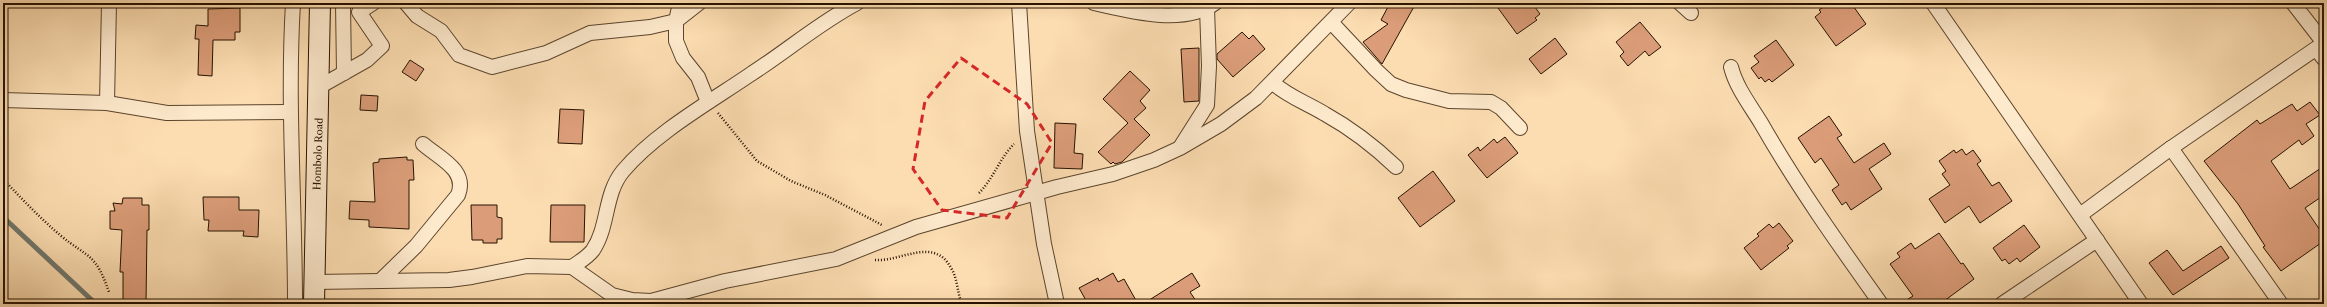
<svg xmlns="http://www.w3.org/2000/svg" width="2327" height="307" font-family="'Libre Caslon Text',serif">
  <rect width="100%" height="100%" fill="#fcddb1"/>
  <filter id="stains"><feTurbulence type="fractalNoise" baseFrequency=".005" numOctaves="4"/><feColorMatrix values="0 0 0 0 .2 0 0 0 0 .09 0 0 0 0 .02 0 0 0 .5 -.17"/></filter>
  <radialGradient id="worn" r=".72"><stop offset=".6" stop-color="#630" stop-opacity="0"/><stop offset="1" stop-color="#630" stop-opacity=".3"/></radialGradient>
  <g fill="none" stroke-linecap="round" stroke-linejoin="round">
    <polyline stroke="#70776d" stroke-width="5" points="3,217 96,304"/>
  </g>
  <g fill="#db9d79" stroke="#261200">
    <polygon points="1390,3 1416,3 1382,64 1363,42 1388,24 1381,20"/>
    <polygon points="1505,3 1532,3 1540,14 1535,18 1537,20 1517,34 1498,8"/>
    <polygon points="1829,3 1851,3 1866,24 1836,46 1815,17 1821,12 1819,10"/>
    <polygon points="240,8 240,32 235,32 235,40 213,40 212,76 198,75 199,39 195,39 196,25 208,26 208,9"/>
    <polygon points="1640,22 1661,47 1649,56 1645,51 1628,66 1620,56 1624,52 1616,42"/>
    <polygon points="1242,32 1249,39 1253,35 1265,49 1233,77 1217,59 1217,54"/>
    <polygon points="1555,38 1567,54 1541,74 1529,59"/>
    <polygon points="1776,40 1794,65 1772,82 1769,79 1765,82 1761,77 1759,79 1751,68 1759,62 1754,56"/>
    <polygon points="1199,48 1199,101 1184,102 1181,49"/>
    <polygon points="410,60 424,69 416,81 402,72"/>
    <polygon points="1130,71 1150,90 1140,101 1146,108 1134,119 1150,135 1122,162 1115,164 1113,162 1111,164 1098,152 1128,123 1103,99"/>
    <polygon points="361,95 378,96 377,111 360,110"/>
    <polygon points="2310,102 2320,115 2306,124 2314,136 2302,145 2299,140 2271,161 2290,189 2324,166 2324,195 2305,208 2324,236 2319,240 2321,243 2281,271 2263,247 2265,246 2238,204 2204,161 2257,120 2260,124 2292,104 2297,111"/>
    <polygon points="560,109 584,110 582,144 558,143"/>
    <polygon points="1829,116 1842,135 1837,138 1854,163 1884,143 1891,154 1869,169 1882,189 1851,210 1846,202 1842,205 1832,190 1839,185 1821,158 1815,163 1798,138"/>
    <polygon points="1055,123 1076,124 1074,153 1083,154 1082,169 1054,168"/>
    <polygon points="1505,137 1518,153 1487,178 1468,155 1478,147 1480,151 1494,139 1497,143"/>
    <polygon points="1962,149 1966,155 1973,150 1981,161 1977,164 1992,186 1999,182 2012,201 1980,223 1969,206 1945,223 1929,199 1950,185 1942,174 1946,171 1939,161 1954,150 1956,153"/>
    <polygon points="407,157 407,160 413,160 414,180 409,180 409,229 369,227 369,220 349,219 350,201 375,202 373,163 379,162 379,159"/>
    <polygon points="1433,171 1455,201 1420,227 1398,198"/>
    <polygon points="203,197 239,197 239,210 259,210 258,237 243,236 244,231 208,231 209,220 204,220"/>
    <polygon points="123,198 142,198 142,205 149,205 149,230 147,230 146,304 123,304 123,272 120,272 122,230 110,229 110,211 115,211 113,203 122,204"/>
    <polygon points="471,205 497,205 497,217 502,218 502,239 497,239 497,243 483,243 483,240 472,240"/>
    <polygon points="551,205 585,205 584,242 550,242"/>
    <polygon points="1779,223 1793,241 1787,246 1789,248 1761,270 1744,248 1759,236 1757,234 1769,224 1773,228"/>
    <polygon points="2024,225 2040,247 2020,262 2017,258 2009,264 2005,259 2002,261 1993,248"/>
    <polygon points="1939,233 1961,264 1963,263 1974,279 1940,304 1900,304 1913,296 1890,264 1900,257 1897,253 1911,243 1915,249"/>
    <polygon points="2221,246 2229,258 2173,295 2149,263 2167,250 2183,271"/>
    <polygon points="1113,273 1118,282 1124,279 1138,304 1088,304 1079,288 1098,278 1099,281"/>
    <polygon points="1192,273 1200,286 1190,292 1198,304 1143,304"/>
  </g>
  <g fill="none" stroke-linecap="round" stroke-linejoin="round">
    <defs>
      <g id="street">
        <path d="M 293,3 C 287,103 295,203 295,304"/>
        <polyline points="343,3 344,73"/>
        <polyline points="406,3 417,16 441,31 459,55 492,67 546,53 590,33 650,27 676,21 680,3"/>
        <polyline points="699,3 676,21 676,41 683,58 698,77 708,102"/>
        <polyline points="1019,3 1027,131 1044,244 1057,304"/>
        <path d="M 1094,3 C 1129,11 1184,26 1215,3"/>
        <polyline points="1680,3 1691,13"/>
        <polyline points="1933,3 2141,304"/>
        <polyline points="2293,3 2324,43"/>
        <polyline points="1332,23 1376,70 1391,84 1406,90 1449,101 1491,102 1501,108 1520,128"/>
        <polyline points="2316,49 2324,59"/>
        <path d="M 1731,67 C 1736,87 1750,105 1761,123 C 1797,186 1839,245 1881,304"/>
        <path d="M 1273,83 C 1289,97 1307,103 1325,114 C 1352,129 1374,146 1396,167"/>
        <polyline points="319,87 367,60 382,46 359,12 373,3"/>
        <polyline points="3,100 107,103 167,113 289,112"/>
        <polyline points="107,103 109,3"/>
        <polyline points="1181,146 1207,105 1209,66 1207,8"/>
        <polyline points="2171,148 2281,304"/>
        <polyline points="2080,215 2171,148 2324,43"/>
        <polyline points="572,267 612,295 632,300 651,301 725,281 836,259 916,227 1057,187 1113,174 1154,160 1180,148 1221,124 1256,98 1349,3"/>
        <path d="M 380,281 L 416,246 L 458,195 C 468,170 439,158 423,144"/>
        <path d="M 314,282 L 449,280 L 472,277 L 527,266 L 572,267 C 579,262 588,257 593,250 C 609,226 604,194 623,171 C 655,133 710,102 751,74 C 787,51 819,23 857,3"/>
        <polyline points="2002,304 2097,240"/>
      </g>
      <polyline id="secondary" points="314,304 320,3"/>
    </defs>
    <use href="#street" stroke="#5c452c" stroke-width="16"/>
    <use href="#secondary" stroke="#261200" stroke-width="22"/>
    <g stroke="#261200" stroke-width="2.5" stroke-dasharray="1 2" stroke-linecap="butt">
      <polyline points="718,113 757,161 791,181 825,195 882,225"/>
      <path d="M 3,179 C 21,198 40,218 60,235 C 89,259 95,252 109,292"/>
      <path d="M 979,193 C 994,178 999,159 1014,144"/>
      <path d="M 875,260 C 901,262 934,236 951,268 C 958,279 957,293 962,304"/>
    </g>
    <use href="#street" stroke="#fde9cc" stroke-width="14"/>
    <use href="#secondary" stroke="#fde9cc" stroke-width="20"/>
  </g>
  <path fill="none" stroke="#d62828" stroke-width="3" stroke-dasharray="8 5" stroke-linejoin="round" d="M 961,58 L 1027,104 L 1052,143 L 1007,218 L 942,210 L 913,169 L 925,101 Z"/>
  <g text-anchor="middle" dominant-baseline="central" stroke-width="3" stroke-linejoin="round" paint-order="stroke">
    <g font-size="10" fill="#261200" stroke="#fde9cc">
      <text transform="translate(318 154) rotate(-88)">Hombolo Road</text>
    </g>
  </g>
  <rect width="2327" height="307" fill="none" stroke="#fcddb1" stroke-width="16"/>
  <rect x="4" y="4" width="2319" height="299" fill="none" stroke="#261200" stroke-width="2"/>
  <rect x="8" y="8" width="2311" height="291" fill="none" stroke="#261200"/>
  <rect width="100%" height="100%" filter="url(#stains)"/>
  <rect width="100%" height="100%" fill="url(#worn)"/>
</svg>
